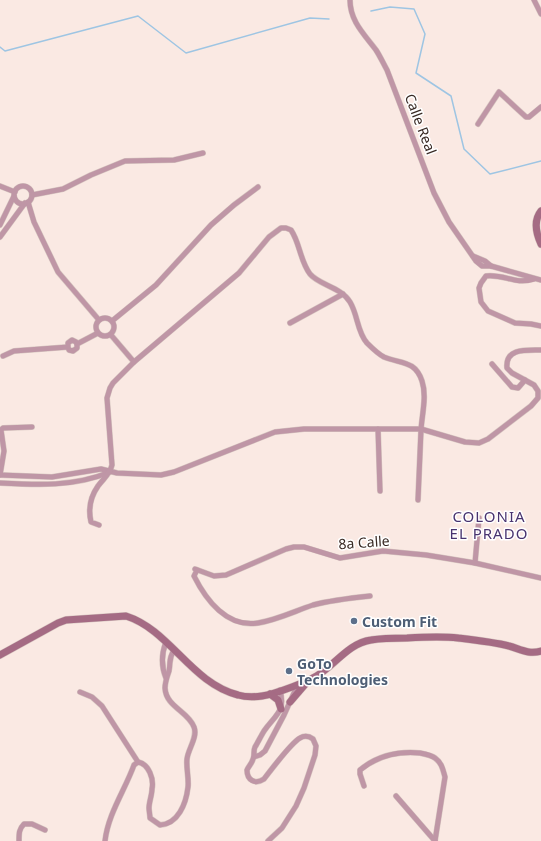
<svg xmlns="http://www.w3.org/2000/svg" width="541" height="841" font-family="'Noto Sans',sans-serif">
  <rect width="100%" height="100%" fill="#fae9e3"/>
  <g fill="none" stroke-linecap="round" stroke-linejoin="round">
    <g stroke="#9ec5e3" stroke-width="1.5">
      <polyline points="371,11 390,7 414,9 425,34 416,73 451,96 464,149 490,174 541,161"/>
      <polyline points="0,47 5,51 138,16 186,53 310,18 329,19"/>
    </g>
    <defs>
      <g id="minor">
        <path d="M 350,0 C 350,21 364,34 376,50 C 380,56 383,63 387,70 L 434,193 L 449,222 L 476,261 L 482,266 L 491,266 L 541,280"/>
        <polyline points="534,0 541,14"/>
        <polyline points="478,124 499,92 526,117 529,117 541,107"/>
        <polyline points="0,186 15,192"/>
        <circle cx="23" cy="195" r="9"/>
        <polyline points="32,195 63,189 91,175 125,161 174,160 203,153"/>
        <polyline points="28,202 34,222 58,272 99,320"/>
        <polyline points="0,225 14,196"/>
        <polyline points="0,237 25,203"/>
        <polyline points="473,256 485,261 491,266"/>
        <path d="M 534,279 C 514,285 506,274 486,276 L 481,283 L 479,288 L 481,302 L 488,311 L 515,323 L 531,324 L 541,326"/>
        <circle cx="105" cy="327" r="9"/>
        <polyline points="112,321 156,285 211,225 234,205 258,187"/>
        <polyline points="290,323 343,294"/>
        <polyline points="111,335 134,362"/>
        <polyline points="77,344 98,333"/>
        <polyline points="3,356 14,351 68,347 69,350 73,351 77,348 77,344 76,342 72,340 68,343 68,347"/>
        <polyline points="492,364 512,387 518,388 525,380"/>
        <polyline points="378,429 380,491"/>
        <path d="M 0,475 L 52,477 L 101,469 L 117,473 L 161,475 L 174,472 L 275,432 L 304,429 L 421,429 L 465,442 L 479,443 L 488,439 L 531,406 L 538,398 L 538,391 L 534,385 L 512,373 L 507,368 C 505,348 526,350 541,350"/>
        <polyline points="0,475 4,451 1,430 3,428 32,427"/>
        <path d="M 0,483 C 37,485 74,487 110,472"/>
        <path d="M 99,525 L 91,522 C 88,509 91,496 98,486 C 104,478 110,474 112,465 L 107,398 L 110,388 L 113,383 L 134,362 L 239,273 L 269,237 L 281,228 L 286,228 L 291,230 C 300,243 300,261 310,274 C 319,285 341,287 350,302 C 358,315 357,332 367,343 C 372,348 378,354 384,357 C 401,364 415,360 422,381 C 427,396 422,414 421,430 C 420,453 419,476 418,500"/>
        <polyline points="475,563 479,518"/>
        <polyline points="195,569 214,576 226,575 286,549 294,547 304,547 340,558 383,551 426,555 475,563 541,578"/>
        <path d="M 197,570 L 194,576 C 206,600 227,628 258,623 C 277,620 295,611 313,605 C 332,600 351,598 370,596"/>
        <path d="M 166,642 C 161,655 161,666 166,678"/>
        <polyline points="80,692 92,697 102,706 138,762"/>
        <polyline points="254,757 260,755 265,751 284,715 298,684"/>
        <path d="M 364,786 L 360,774 L 360,770 C 377,756 398,751 420,753 C 425,754 431,755 435,758 C 442,763 443,770 445,777 L 435,841"/>
        <polyline points="396,796 435,841"/>
        <path d="M 19,841 C 19,833 19,829 24,824 L 32,824 L 45,830"/>
        <path d="M 105,841 C 108,814 125,790 134,765 L 138,762 C 149,764 154,779 152,789 C 152,795 149,802 149,808 C 149,811 150,815 150,818 L 160,825 C 178,824 186,804 188,787 C 189,778 186,768 187,759 C 188,749 198,737 194,727 C 188,711 166,707 165,688 C 165,682 167,677 169,671 C 171,661 168,660 174,650"/>
        <path d="M 268,841 L 282,828 L 296,806 L 304,788 L 315,755 L 316,746 L 313,739 C 309,736 305,735 300,738 C 291,743 271,770 264,779 C 255,785 247,780 247,770 C 249,766 252,763 253,759 C 255,755 253,751 255,747 C 258,742 261,736 264,731 C 275,715 286,712 280,690"/>
      </g>
      <g id="secondary">
        <path d="M 541,211 C 533,221 536,233 541,244"/>
        <path d="M 0,655 L 58,623 L 66,620 L 126,616 C 170,630 191,683 238,695 C 245,697 255,697 262,696 C 275,694 311,681 321,673 C 337,662 350,643 371,640 C 383,638 395,638 407,638 C 424,637 441,636 458,638 C 475,640 493,642 509,646 C 520,649 529,655 541,651"/>
        <polyline points="270,694 278,700 281,709"/>
        <polyline points="290,702 309,680"/>
      </g>
    </defs>
    <use href="#minor" stroke="#d7c7c1" stroke-width="6"/>
    <use href="#secondary" stroke="#d7c7c1" stroke-width="8"/>
    <use href="#minor" stroke="#bf96a6" stroke-width="5"/>
    <use href="#secondary" stroke="#a56b84" stroke-width="7"/>
  </g>
  <g fill="#5c6f8a" stroke="#fff" stroke-width="1.5">
    <circle cx="354" cy="621" r="4"/>
    <circle cx="289" cy="671" r="4"/>
  </g>
  <g text-anchor="middle" dominant-baseline="central" stroke-width="3" stroke-linejoin="round" paint-order="stroke">
    <g font-size="14" fill="#392a24" stroke="#fff">
      <text transform="translate(421 124) rotate(69)">Calle Real</text>
      <text transform="translate(364 542) rotate(-4)">8a Calle</text>
    </g>
    <g font-size="14" font-weight="bold" fill="#4e5e75" stroke="#fff" text-anchor="start">
      <text x="362" y="621">Custom Fit</text>
      <text x="297" y="663">GoTo<tspan x="297" dy="16">Technologies</tspan></text>
    </g>
    <g font-size="15" letter-spacing="1" fill="#48336f" stroke="#fff">
      <text x="489" y="516">COLONIA<tspan x="489" dy="17">EL PRADO</tspan></text>
    </g>
  </g>
</svg>
